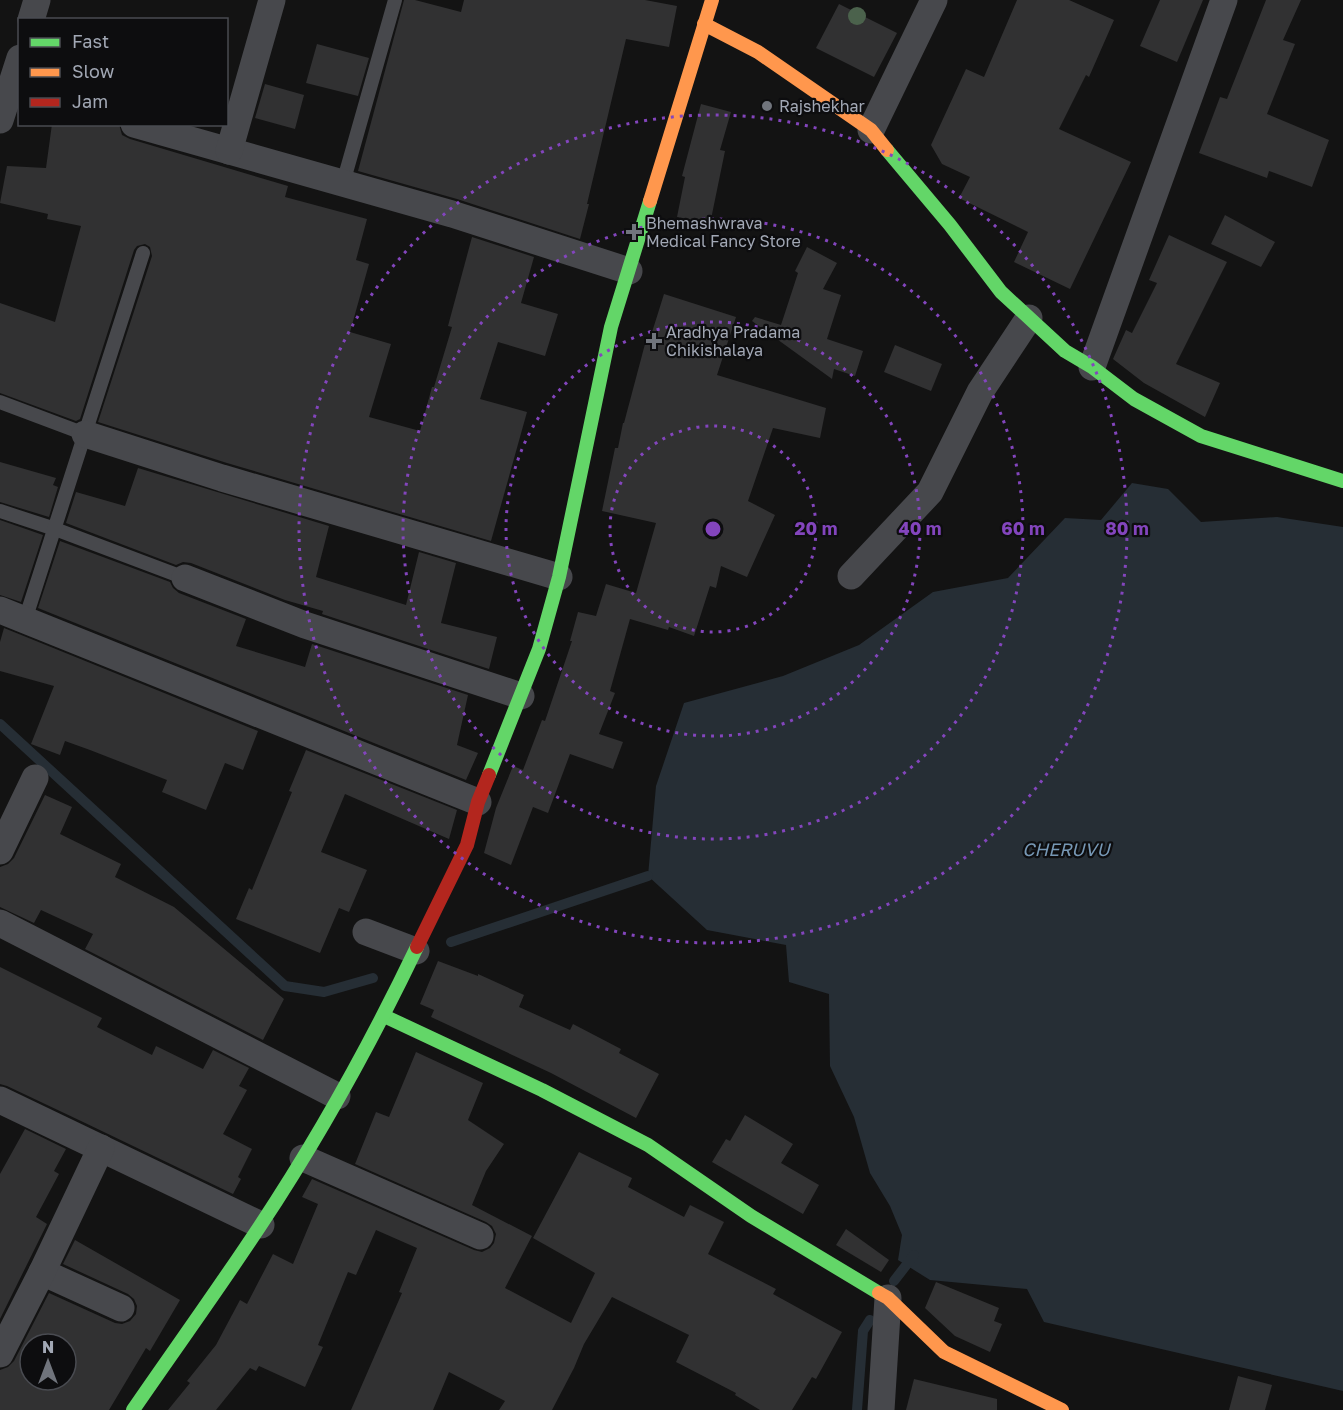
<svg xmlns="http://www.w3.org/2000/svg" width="1343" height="1410" font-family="'Golos Text',sans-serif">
  <rect width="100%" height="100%" fill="#131313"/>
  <polygon fill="#262e35" points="1132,483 1168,489 1201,522 1277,517 1343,527 1343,1391 1044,1322 1027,1289 930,1280 898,1260 902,1235 890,1206 870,1173 854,1117 830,1066 829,994 789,982 786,945 707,930 648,876 656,786 684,703 783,676 859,645 933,592 1008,578 1065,518 1101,520"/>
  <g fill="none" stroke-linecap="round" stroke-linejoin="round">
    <g stroke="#262e35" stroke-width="10">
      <polyline points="0,724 285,986 324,992 373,978"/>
      <polyline points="451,942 648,876"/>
      <polyline points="894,1281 914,1255"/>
      <polyline points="857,1410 863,1331 870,1320"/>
    </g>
  </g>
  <g fill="#313132" fill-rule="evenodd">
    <polygon points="404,0 415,0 461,12 464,0 645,0 677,6 669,47 626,39 587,204 589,204 580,239 457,199 358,171"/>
    <polygon points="1017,0 1069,0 1114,20 1089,77 1086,75 1059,129 1131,162 1070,289 1014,262 1028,232 959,198 970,177 942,164 931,145 966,69 984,77"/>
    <polygon points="1160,0 1203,0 1177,62 1140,46"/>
    <polygon points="1266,0 1301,0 1283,40 1295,44 1267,114 1329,140 1312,187 1269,171 1267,178 1199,153 1220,97 1227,99"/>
    <polygon points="839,4 897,33 874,77 816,48"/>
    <polygon points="317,44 369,58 358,96 306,83"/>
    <polygon points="265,84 304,95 295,129 255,118"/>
    <polygon points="701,104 731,112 720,150 725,151 710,224 677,217 685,177 682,176"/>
    <polygon points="52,124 119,124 122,135 130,139 288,186 285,197 367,219 356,260 369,264 350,332 391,344 369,417 420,431 432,387 434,387 452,327 448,326 472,237 534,257 521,303 558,314 545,356 498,342 480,399 527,412 491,541 227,463 98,422 152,256 150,247 145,244 137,246 134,250 80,419 76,421 0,393 0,303 55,322 81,226 47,219 48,214 0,203 7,166 46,168"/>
    <polygon points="1225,215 1275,242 1261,267 1211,244"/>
    <polygon points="1169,235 1227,262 1176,364 1220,383 1205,417 1144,383 1113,359 1126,330 1132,333 1157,283 1149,280"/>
    <polygon points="807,247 837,263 823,289 841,295 827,339 863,351 855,376 834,369 832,379 752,321 755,317 781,325 798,273 795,271"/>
    <polygon points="664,294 736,317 717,375 826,408 820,438 773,428 748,501 775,515 747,577 721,566 716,588 710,586 694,636 669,627 668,630 630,619 610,691 615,693 599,734 623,742 613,769 570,754 548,813 533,807 511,865 484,853 496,808 513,766 523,770 542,720 545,721 572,641 570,641 578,612 596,616 606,584 636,593 656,523 602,511 615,448 618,448 623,423 624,423 645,344 648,345"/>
    <polygon points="895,345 942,364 931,391 884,372"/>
    <polygon points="0,462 56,478 53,485 58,487 49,517 0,502"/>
    <polygon points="138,468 329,526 316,577 406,605 419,552 456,563 441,623 497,637 489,669 322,614 323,611 285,600 191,563 183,562 176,565 66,523 76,492 125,506"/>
    <polygon points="0,520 43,535 21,602 0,595"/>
    <polygon points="60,541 170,582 173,588 179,593 246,619 236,646 305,667 312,644 468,695 457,745 478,753 466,780 38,608"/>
    <polygon points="4,628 258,731 243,770 225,763 206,810 162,792 167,780 90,750 65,741 60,755 31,744 54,686 0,671 0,642"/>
    <polygon points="306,750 457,810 449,839 345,794 321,852 367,870 349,912 339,908 320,953 236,919 249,888 252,890 292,792 289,791"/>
    <polygon points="45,795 72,807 60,834 121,864 115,877 174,907 284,999 263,1040 85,949 93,934 41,910 34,923 0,907 0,867 8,864 14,858"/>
    <polygon points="438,961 478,976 478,974 524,995 519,1007 570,1030 573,1024 621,1049 619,1053 659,1074 636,1118 551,1073 431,1017 434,1010 420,1004"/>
    <polygon points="0,967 102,1018 97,1027 152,1055 156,1046 203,1069 213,1050 249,1068 239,1086 247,1090 223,1134 252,1149 238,1177 241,1179 233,1194 81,1121 7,1086 0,1084"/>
    <polygon points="416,1052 483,1083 468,1120 504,1144 486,1171 472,1205 532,1236 505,1288 571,1323 595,1273 533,1238 579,1152 632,1178 628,1187 684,1217 690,1205 724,1222 708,1254 776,1289 773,1294 842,1332 816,1379 812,1377 792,1410 760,1410 735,1395 736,1393 676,1362 689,1335 612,1297 584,1344 574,1368 552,1410 499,1410 505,1401 449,1372 433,1410 351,1410 402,1293 399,1292 417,1248 376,1230 356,1275 348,1272 318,1345 323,1347 305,1387 259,1366 256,1371 250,1368 216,1410 168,1410 190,1383 187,1381 216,1345 240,1300 247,1304 273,1254 293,1264 318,1204 302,1197 312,1179 474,1250 482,1252 490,1248 494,1243 496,1234 492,1226 486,1222 355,1164 376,1112 389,1117"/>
    <polygon points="745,1115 793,1144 781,1163 819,1185 803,1214 712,1162 726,1139 730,1141"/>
    <polygon points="25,1129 66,1149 54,1171 59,1174 36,1217 47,1224 0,1319 0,1174"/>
    <polygon points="846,1229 889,1260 881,1272 836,1245"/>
    <path d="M 75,1240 L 180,1300 L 150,1351 L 146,1348 L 109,1410 L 0,1410 L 0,1370 L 8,1367 L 14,1361 L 49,1293 L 115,1323 L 122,1324 L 130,1321 L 136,1314 L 137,1306 L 134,1299 L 128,1294 L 63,1264 ZM 30,1344 L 66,1344 L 66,1380 L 30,1380 Z"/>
    <polygon points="936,1282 999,1308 994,1321 1002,1324 990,1352 955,1336 925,1308"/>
    <polygon points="1238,1376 1272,1385 1265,1410 1229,1410"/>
    <polygon points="914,1379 997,1399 997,1410 906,1410"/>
  </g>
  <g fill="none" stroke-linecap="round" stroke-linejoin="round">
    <g stroke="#47484c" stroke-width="14">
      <polyline points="343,183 395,0"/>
      <polyline points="0,402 85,434"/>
      <polyline points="0,511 55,529 185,578"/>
      <polyline points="25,620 143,253"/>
    </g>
    <g stroke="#47484c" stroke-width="27">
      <polyline points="31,20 37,0"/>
      <polyline points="0,120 20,58"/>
      <polyline points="134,124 452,214 629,271"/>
      <polyline points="871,130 934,0"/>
      <polyline points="229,151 272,0"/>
      <polyline points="1092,367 1224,0"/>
      <polyline points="85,434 222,478 559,577"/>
      <polyline points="851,576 930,492 980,392 1029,318"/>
      <polyline points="185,578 305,625 521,696"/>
      <polyline points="0,610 478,802"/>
      <polyline points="0,851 35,778"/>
      <polyline points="0,923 337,1096"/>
      <polyline points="366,932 416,951"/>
      <polyline points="0,1100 261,1225"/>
      <polyline points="303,1158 480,1236"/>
      <polyline points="42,1272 121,1308"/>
      <polyline points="0,1354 42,1272 101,1148"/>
      <polyline points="881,1410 888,1298"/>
    </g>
    <g stroke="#63d668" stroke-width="14">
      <polyline points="887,150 950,225 1001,292 1065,351 1092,367 1134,399 1201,436 1343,481"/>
      <polyline points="489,775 539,649 559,577 611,327 650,201"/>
      <polyline points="384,1016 542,1090 648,1145 751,1216 879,1293"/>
      <path d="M 133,1410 C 175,1349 219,1288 260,1226 C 319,1137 371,1043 417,947"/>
    </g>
    <g stroke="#ff974d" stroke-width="14">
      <polyline points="704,24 758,52 871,130 887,150"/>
      <polyline points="650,201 712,0"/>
      <polyline points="879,1293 888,1298 944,1352 1062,1410"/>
    </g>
    <polyline stroke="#b3261e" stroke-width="14" points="417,947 467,845 478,802 489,775"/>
  </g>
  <circle fill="#4b624c" cx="857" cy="16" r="9"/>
  <g fill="none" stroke="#8345bd" stroke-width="3" stroke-dasharray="3 6">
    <circle cx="713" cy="529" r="103"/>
    <circle cx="713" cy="529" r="207"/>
    <circle cx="713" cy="529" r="310"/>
    <circle cx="713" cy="529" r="414"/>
  </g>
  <g fill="#70747c" stroke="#0d0d0f" stroke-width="2">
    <circle cx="767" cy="106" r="6"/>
    <path d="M631 223h6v6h6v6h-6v6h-6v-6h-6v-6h6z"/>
    <path d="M651 332h6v6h6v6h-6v6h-6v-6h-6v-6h6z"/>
  </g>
  <g text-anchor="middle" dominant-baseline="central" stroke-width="4.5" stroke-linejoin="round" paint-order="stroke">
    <g font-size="16" fill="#a2a8b5" stroke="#0d0d0f" text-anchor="start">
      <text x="779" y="106">Rajshekhar</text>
      <text x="646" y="223">Bhemashwrava<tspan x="646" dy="18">Medical Fancy Store</tspan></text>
      <text x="666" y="332">Aradhya Pradama<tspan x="666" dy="18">Chikishalaya</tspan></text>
    </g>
    <g font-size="18" font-style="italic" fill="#7697b4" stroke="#0d0d0f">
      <text x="1066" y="849">CHERUVU</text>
    </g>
  </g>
  <circle cx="713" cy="529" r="9" fill="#8345bd" stroke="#0d0d0f" stroke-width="3"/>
  <g font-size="18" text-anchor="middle" font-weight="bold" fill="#8345bd" stroke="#0d0d0f" stroke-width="4.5" stroke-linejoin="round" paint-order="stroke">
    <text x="816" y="535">20 m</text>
    <text x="920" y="535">40 m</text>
    <text x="1023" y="535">60 m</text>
    <text x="1127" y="535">80 m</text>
  </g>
  <rect x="18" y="18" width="210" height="108" fill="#0d0d0f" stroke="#494b51" stroke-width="1.5"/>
  <rect x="30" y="38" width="30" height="9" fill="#63d668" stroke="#494b51" stroke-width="1.5"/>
  <text x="72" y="48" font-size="18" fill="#a2a8b5">Fast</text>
  <rect x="30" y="68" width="30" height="9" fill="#ff974d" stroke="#494b51" stroke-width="1.5"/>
  <text x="72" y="78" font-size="18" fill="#a2a8b5">Slow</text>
  <rect x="30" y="98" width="30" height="9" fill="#b3261e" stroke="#494b51" stroke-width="1.5"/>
  <text x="72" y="108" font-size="18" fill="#a2a8b5">Jam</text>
  <g transform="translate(48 1362)"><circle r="28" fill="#0d0d0f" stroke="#494b51" stroke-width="1.5"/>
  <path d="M0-4.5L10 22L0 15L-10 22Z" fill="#70747c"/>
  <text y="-9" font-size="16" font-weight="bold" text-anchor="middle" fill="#a2a8b5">N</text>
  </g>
</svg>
